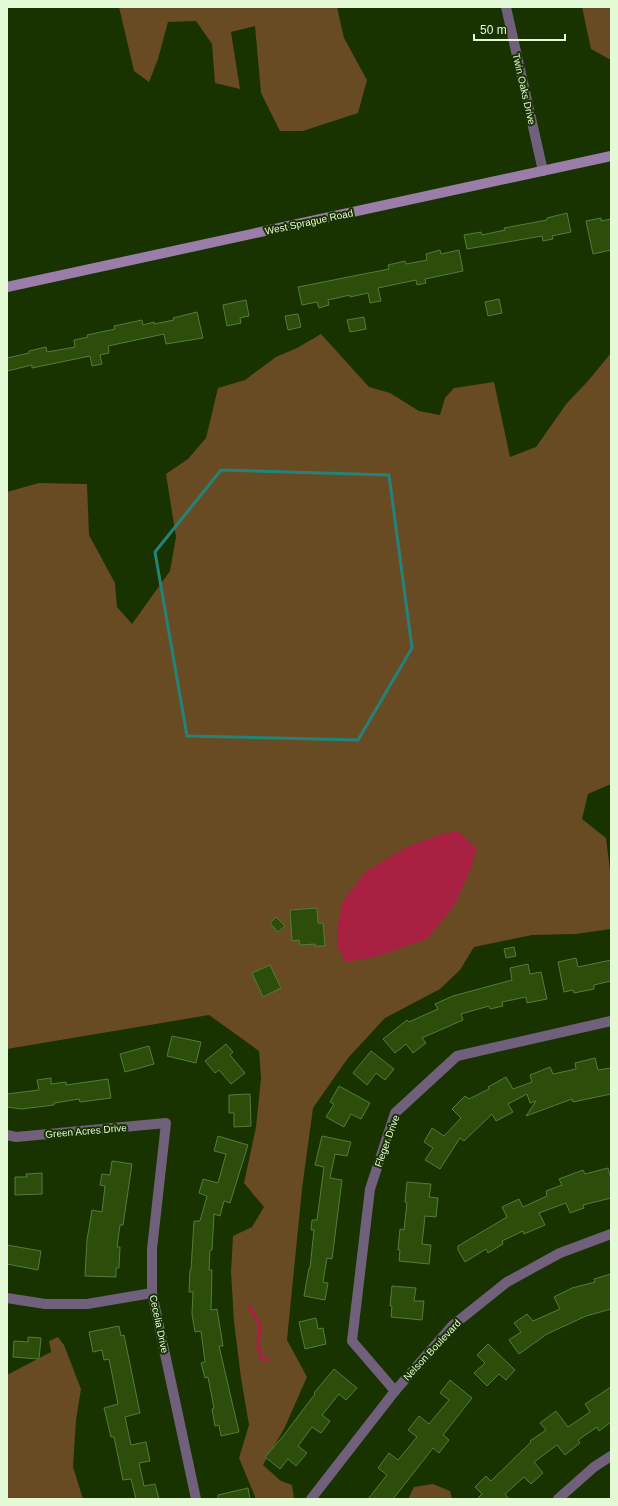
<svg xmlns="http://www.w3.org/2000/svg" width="618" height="1506" font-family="Helvetica,sans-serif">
  <rect width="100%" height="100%" fill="#183200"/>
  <g fill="#684b23">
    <polygon points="119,7 337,7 344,38 367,80 358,113 303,131 280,131 261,93 255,26 231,32 240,89 215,83 212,44 196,21 168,22 158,59 149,82 134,71"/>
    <polygon points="582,7 611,7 611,60 591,49"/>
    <polygon points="321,334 369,387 390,393 419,411 440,415 445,398 454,388 494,382 510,457 536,447 567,403 588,381 611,353 611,784 588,794 582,819 606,838 611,879 611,929 576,934 532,935 474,947 460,970 440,989 385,1018 348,1058 313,1108 302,1189 287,1340 307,1377 284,1429 263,1465 281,1481 292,1485 294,1499 256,1499 239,1458 249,1425 241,1378 234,1322 231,1272 233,1236 252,1227 264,1207 244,1183 256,1127 261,1078 259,1051 209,1015 7,1049 7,492 39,483 87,484 89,535 115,583 117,607 132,624 170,571 176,537 166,474 188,459 206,438 218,388 245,380 276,357 297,348"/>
    <polygon points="58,1337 64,1345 81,1389 76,1420 73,1467 83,1499 7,1499 7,1375 51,1352 49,1341"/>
    <polygon points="433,1484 450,1491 452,1499 408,1499 414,1487"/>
  </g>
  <polygon fill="#a82142" points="458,831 477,849 470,871 454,906 427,939 375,957 345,962 338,947 337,930 342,903 365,872 405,848 441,834"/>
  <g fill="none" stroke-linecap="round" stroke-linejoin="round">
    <polyline stroke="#a82142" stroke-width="3.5" points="250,1306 251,1310 260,1324 258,1344 261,1358 267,1360"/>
  </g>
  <g fill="#2c4e0a" stroke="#567c39">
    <polygon points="567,213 571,232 552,236 553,239 543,241 542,236 467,249 464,235 481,232 482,235 505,230 504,228 547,220 547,218"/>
    <polygon points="601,218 601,221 611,219 611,250 593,254 586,221"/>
    <polygon points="440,250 441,254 459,250 463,271 425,279 426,283 417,285 416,280 378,288 381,301 370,303 368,293 350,297 350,295 328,300 329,305 319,308 317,302 302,305 298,287 389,269 388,265 405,261 406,264 427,260 426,254"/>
    <polygon points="499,299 502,313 488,316 485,302"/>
    <polygon points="246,300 249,316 240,318 241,323 227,326 223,305"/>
    <polygon points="197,312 203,338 166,344 164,334 108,346 109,353 100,355 102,364 92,366 90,356 32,368 32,365 7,371 7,358 29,353 29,351 46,347 47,352 75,347 74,340 88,337 87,335 115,329 114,326 142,320 143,325 154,322 154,324 174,320 173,318"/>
    <polygon points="298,314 301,327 288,330 285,316"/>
    <polygon points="364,317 366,329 350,332 347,320"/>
    <polygon points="317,908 318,923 323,923 325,946 315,946 315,944 300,945 299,940 292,941 290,910"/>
    <polygon points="276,917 285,926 278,932 270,923"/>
    <polygon points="514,947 516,956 506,958 504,949"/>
    <polygon points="576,958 578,967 611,960 611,981 594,985 594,989 574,993 573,990 564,992 558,962"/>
    <polygon points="528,964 530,974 541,972 547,999 527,1003 526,997 502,1002 503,1006 490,1009 489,1006 461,1014 463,1020 422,1038 426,1043 413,1053 406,1044 395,1053 383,1039 407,1020 409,1022 438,1009 435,1004 453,996 512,980 510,968"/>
    <polygon points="270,965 281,988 263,997 252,973"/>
    <polygon points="172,1036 201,1042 196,1063 167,1056"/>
    <polygon points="226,1044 233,1052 230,1055 245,1073 231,1084 219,1070 215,1073 205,1061"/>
    <polygon points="149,1046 154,1064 125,1072 120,1054"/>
    <polygon points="371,1051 394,1069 385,1080 376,1073 367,1085 353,1073"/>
    <polygon points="595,1058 598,1070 611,1068 611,1094 573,1102 572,1099 526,1116 536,1101 530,1103 527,1094 508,1104 513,1112 496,1121 492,1114 464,1141 460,1138 440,1169 425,1160 433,1148 424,1142 432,1128 444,1136 461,1118 452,1109 465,1096 469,1099 489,1089 488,1087 506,1077 513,1089 532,1082 530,1075 550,1067 553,1074 576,1069 575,1063"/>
    <polygon points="51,1078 51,1084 66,1082 66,1085 108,1079 111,1098 80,1102 79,1099 54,1103 54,1105 21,1109 7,1107 7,1094 39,1090 37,1080"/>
    <polygon points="339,1086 370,1103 361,1119 351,1114 344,1127 326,1117 334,1104 330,1102"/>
    <polygon points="250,1094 251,1126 234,1127 234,1113 229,1113 229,1095"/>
    <polygon points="218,1136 248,1145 230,1203 224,1201 220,1216 214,1214 212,1250 210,1250 209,1270 212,1270 211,1310 217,1309 223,1346 219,1346 239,1432 221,1436 219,1425 215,1426 212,1409 214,1408 208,1377 205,1378 201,1363 205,1362 201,1331 195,1332 192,1314 193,1292 189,1292 190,1270 191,1270 194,1221 200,1221 207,1196 199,1193 203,1179 218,1183 226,1154 214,1151"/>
    <polygon points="322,1136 351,1142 347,1156 335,1154 330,1178 342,1180 332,1259 327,1258 323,1282 328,1283 325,1300 304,1296 309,1268 310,1268 314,1230 311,1230 312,1220 317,1220 324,1167 315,1165"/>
    <polygon points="112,1161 132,1164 123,1225 120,1225 117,1247 120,1247 119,1268 116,1268 116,1277 85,1276 87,1240 92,1210 102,1212 105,1186 100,1185 102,1174 110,1175"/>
    <polygon points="608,1168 611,1179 611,1198 583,1205 584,1208 570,1213 566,1203 539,1213 545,1225 524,1234 523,1231 502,1241 503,1244 488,1253 486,1249 465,1262 458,1250 458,1246 507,1217 502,1207 519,1199 523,1207 547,1196 546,1191 562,1185 559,1179 583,1170 585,1174"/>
    <polygon points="42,1173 42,1194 15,1195 15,1177 27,1177 26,1174"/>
    <polygon points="407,1182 431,1184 429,1197 438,1198 436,1217 425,1216 422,1244 431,1245 429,1264 399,1261 400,1250 398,1250 400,1229 404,1230 407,1203 405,1202"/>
    <polygon points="7,1245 41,1251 38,1270 7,1264"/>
    <polygon points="611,1274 611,1309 586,1316 547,1334 519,1354 509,1340 521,1332 514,1323 527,1314 533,1321 560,1309 554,1297 572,1288 595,1282 594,1279"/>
    <polygon points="392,1286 416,1288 414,1301 424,1301 422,1320 391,1317 392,1306 390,1306"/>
    <polygon points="316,1318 318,1329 323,1328 326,1344 305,1349 299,1322"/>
    <polygon points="119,1326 121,1336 124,1335 140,1413 125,1417 131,1445 146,1442 150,1461 139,1463 144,1486 155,1484 159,1499 136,1499 131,1479 123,1480 114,1437 111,1437 104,1408 118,1404 109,1359 104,1360 102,1350 93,1352 89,1332"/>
    <polygon points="28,1337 41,1338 39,1359 13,1357 14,1341 28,1342"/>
    <polygon points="488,1344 515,1370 506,1380 499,1374 487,1386 474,1373 485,1363 477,1355"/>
    <polygon points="334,1369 357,1388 346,1400 339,1394 322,1415 330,1421 321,1433 312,1427 298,1446 307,1453 296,1466 288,1459 280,1469 265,1457 284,1435 315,1394 314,1393"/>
    <polygon points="450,1380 472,1398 443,1435 449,1440 439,1453 433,1448 393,1499 368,1499 387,1475 378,1468 389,1453 398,1460 417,1437 408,1430 419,1416 429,1424 449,1400 440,1393"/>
    <polygon points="611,1387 611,1422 599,1431 597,1427 578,1440 580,1443 565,1455 557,1445 534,1462 543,1473 531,1484 524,1477 505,1494 509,1499 477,1499 482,1494 475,1487 486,1476 491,1481 531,1442 530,1441 546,1430 540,1423 556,1411 568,1427 590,1412 585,1404"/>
    <polygon points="248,1488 250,1499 218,1499 218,1495"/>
  </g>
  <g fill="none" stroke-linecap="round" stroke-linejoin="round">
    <g stroke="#71607b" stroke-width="10">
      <polyline points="506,7 543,171"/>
      <polyline points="7,1135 16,1137 166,1123 152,1249 152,1293 196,1499"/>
      <polyline points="7,1298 45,1304 87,1304 152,1293"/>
      <polyline points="395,1391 352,1341 370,1189 395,1113 457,1056 611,1021"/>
      <polyline points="311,1499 395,1391 452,1326 507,1282 560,1253 611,1234"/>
      <polyline points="558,1499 594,1467 611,1456"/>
    </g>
    <polyline stroke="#9a7ea9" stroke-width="10" points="7,287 611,156"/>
  </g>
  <path fill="none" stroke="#248378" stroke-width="3" stroke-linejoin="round" d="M 221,470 L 389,475 L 412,648 L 358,740 L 187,736 L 155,552 Z"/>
  <g text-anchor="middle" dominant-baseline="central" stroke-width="4" stroke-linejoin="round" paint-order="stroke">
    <g font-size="10" fill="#e4fad6" stroke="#183200">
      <text transform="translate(524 89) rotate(77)">Twin Oaks Drive</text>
      <text transform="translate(309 222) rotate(-12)">West Sprague Road</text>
      <text transform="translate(86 1131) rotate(-5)">Green Acres Drive</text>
      <text transform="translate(387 1141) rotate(-70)">Fleger Drive</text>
      <text transform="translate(159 1324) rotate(78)">Cecelia Drive</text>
      <text transform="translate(432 1350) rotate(-47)">Nelson Boulevard</text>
    </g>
  </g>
  <rect width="618" height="1506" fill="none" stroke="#e4fad6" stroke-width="16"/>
  <path d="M474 34v6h91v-6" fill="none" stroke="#e4fad6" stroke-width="2"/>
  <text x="480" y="34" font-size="12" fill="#e4fad6" stroke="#183200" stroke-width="3" paint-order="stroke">50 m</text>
</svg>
